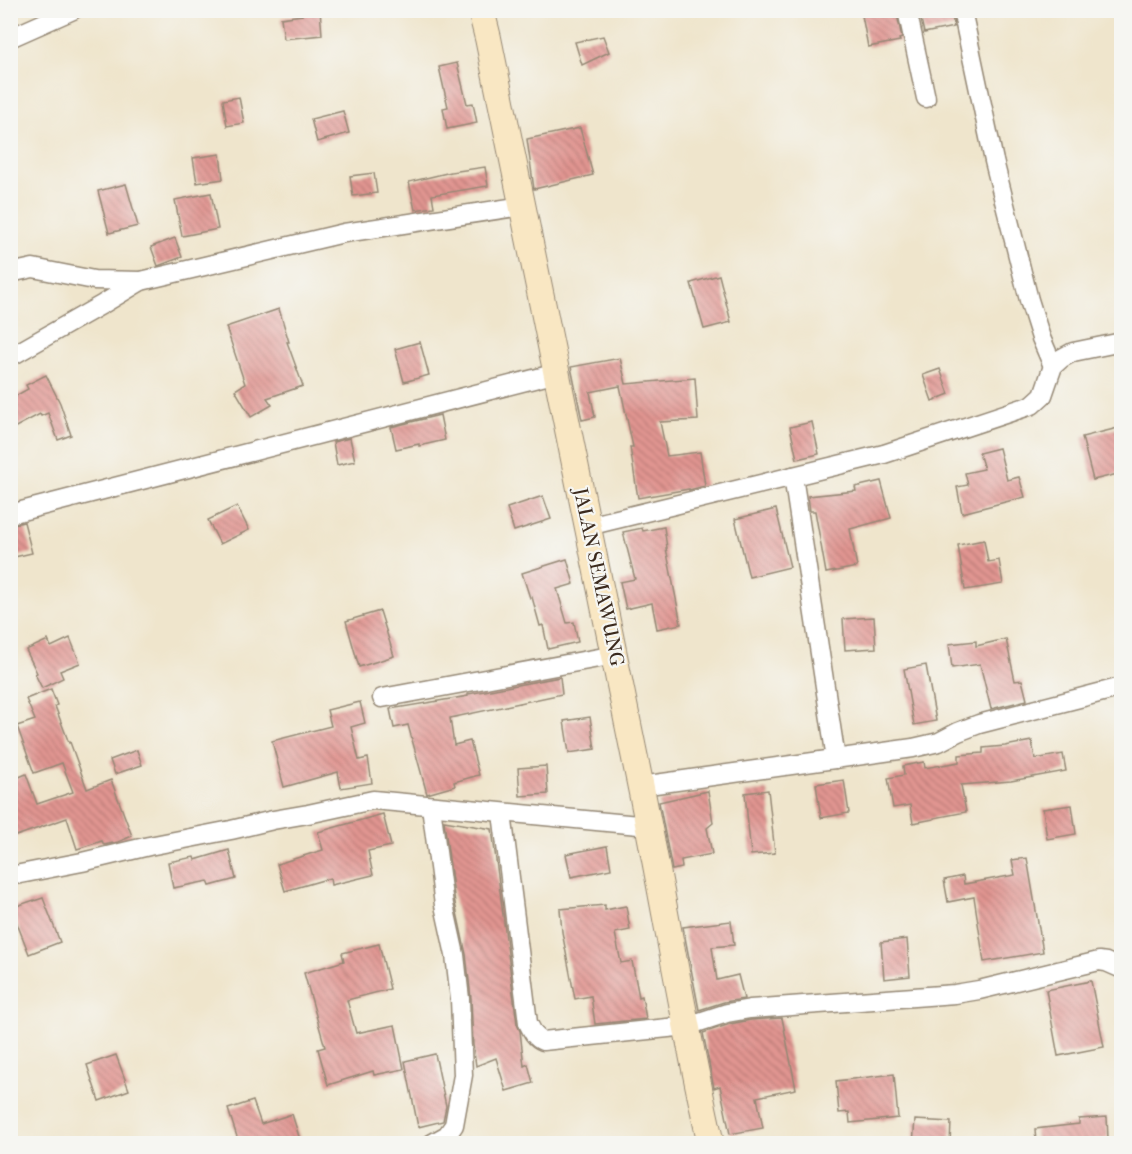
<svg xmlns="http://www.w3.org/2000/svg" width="1132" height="1154" font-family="'IM FELL French Canon',serif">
  <defs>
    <pattern id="building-back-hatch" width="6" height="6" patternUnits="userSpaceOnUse" patternTransform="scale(1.5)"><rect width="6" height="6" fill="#e19591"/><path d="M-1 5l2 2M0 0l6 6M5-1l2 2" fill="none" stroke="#b87a76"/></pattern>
  </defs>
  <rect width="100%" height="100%" fill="#f6f6f2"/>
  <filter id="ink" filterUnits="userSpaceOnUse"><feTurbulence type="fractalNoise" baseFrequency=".0167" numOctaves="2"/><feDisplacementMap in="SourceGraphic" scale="12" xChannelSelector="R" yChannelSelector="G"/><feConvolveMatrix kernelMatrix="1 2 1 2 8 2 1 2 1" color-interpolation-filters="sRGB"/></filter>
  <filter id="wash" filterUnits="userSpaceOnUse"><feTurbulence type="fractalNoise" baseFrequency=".008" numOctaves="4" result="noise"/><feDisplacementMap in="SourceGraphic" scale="24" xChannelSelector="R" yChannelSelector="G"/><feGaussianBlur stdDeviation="1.35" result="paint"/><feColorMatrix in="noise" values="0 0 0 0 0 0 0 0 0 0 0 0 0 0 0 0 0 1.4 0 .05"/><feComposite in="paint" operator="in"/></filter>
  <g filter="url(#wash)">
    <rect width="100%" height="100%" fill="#efe5cc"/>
    <g id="blocks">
      <g fill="url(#building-back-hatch)">
        <polygon points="301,10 320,10 322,35 284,39 281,18 302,15"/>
        <polygon points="861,10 896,10 902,38 899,39 900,41 868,47"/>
        <polygon points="919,10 951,10 954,27 924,33"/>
        <polygon points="603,36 609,52 582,65 575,42"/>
        <polygon points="457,63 467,104 473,103 477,123 447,129 443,108 448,107 439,67"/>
        <polygon points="239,97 244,123 227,126 223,100"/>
        <polygon points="343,111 349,133 317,142 311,119"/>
        <polygon points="580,128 593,175 534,189 527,139"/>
        <polygon points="220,154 223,179 197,183 193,158"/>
        <polygon points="485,167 488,186 432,195 434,207 415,210 409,182 451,172"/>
        <polygon points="374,173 377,193 353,196 350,176"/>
        <polygon points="126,184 138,226 109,233 98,191"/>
        <polygon points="211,193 218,229 182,236 175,200"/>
        <polygon points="175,238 182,257 158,266 151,247"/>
        <polygon points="719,275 731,322 704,329 691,283"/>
        <polygon points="279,309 289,342 287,342 303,386 267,398 272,405 251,417 235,390 245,384 226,327"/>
        <polygon points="420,342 429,375 404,382 395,349"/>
        <polygon points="620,358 626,384 695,378 698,420 660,422 667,456 700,452 705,486 689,490 689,489 638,498 630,447 633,447 620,386 590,392 595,417 582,420 571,367"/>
        <polygon points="940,369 949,394 932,401 923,375"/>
        <polygon points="46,375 60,403 71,435 58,440 48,413 41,416 40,414 10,430 10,399 28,389 26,385"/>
        <polygon points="440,415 445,440 419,446 419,444 396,449 391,427"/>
        <polygon points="812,422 819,454 797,459 790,427"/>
        <polygon points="1122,427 1122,473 1093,480 1082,437"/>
        <polygon points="350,438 355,461 337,465 333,442"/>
        <polygon points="999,448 1007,480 1019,477 1025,497 962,513 957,487 968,485 965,473 984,469 979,453"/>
        <polygon points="881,481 891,518 850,529 857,567 826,573 815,511 810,511 808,496 856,491 855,487"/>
        <polygon points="543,496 551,519 514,531 507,508"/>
        <polygon points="237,506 249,530 220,544 208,520"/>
        <polygon points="776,509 790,567 749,577 735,519"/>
        <polygon points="24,522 32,553 10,558 10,525"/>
        <polygon points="664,527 667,548 666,548 681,624 657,629 652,603 626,609 620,582 635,579 623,532 642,528 643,531"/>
        <polygon points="984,540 988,562 999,560 1003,584 965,590 958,545"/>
        <polygon points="567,559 574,584 557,589 567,623 574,622 578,642 548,649 543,625 540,626 532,597 530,598 522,573"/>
        <polygon points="380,611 394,656 359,667 346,621"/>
        <polygon points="874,617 876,648 845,650 843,619"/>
        <polygon points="70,638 80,663 60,671 63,678 42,688 35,674 37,673 26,650 48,640 51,647"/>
        <polygon points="1006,639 1015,681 1022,680 1027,700 991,709 980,664 952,668 949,644 976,641 976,646"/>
        <polygon points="926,665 936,721 914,725 904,669"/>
        <polygon points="560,677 562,694 450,718 454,745 470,741 479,775 454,782 455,786 427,794 408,725 394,728 390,709 468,696 468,694"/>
        <polygon points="51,689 57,705 55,706 69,743 70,742 87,789 111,780 132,836 118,842 104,845 102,841 77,849 67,818 16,836 10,821 10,781 26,774 37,804 73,792 62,763 34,773 17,726 35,720 26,699"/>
        <polygon points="360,702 365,723 351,727 359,760 368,758 372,783 341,788 338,772 284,787 272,741 331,726 327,710"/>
        <polygon points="590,717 595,749 569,753 564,721"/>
        <polygon points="1032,741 1035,759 1063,754 1066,771 1011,781 961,785 966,812 934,818 934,819 913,823 910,805 893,808 888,778 904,775 903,766 924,762 925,768 959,762 959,755 983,753 983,748 1005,746"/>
        <polygon points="137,750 142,765 115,774 110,760"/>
        <polygon points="546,766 548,794 520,796 518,768"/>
        <polygon points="844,780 849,813 821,818 816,784"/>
        <polygon points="768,790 775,853 751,855 745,793"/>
        <polygon points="708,791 713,823 707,828 712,854 681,860 682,868 672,870 659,802"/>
        <polygon points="1072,805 1076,834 1047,839 1043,809"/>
        <polygon points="383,814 391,846 368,851 373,875 331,885 330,878 285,891 277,864 323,850 318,832"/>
        <polygon points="444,821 492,829 517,1024 520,1031 524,1066 528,1064 533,1083 506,1091 496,1058 476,1066 473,1045 471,998 466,954 455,903"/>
        <polygon points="607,846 611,869 571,877 566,854"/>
        <polygon points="229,850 236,879 210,886 208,881 173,888 168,862 194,857 195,860"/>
        <polygon points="1027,858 1043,952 984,962 974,897 948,902 944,880 963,876 964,884 1015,875 1012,860"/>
        <polygon points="43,898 60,942 29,954 11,908 34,900 34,901"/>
        <polygon points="605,905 605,910 626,906 630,930 615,933 621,963 632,961 639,997 642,996 646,1019 595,1024 591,996 575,999 562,932 560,909"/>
        <polygon points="731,921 734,945 712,947 717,980 738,975 744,999 724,1002 699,1010 683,927"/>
        <polygon points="907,939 910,976 884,979 881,942"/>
        <polygon points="379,944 390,989 347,1000 356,1033 395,1025 404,1069 374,1075 373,1071 328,1085 318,1049 325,1047 304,973 344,961 342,953"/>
        <polygon points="1091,981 1104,1047 1058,1056 1046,990"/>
        <polygon points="782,1018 796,1089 757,1097 763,1128 730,1134 720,1086 714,1088 703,1033 730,1024 751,1020"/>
        <polygon points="435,1054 446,1106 443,1121 418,1127 405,1061"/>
        <polygon points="116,1055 129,1090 99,1101 87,1065"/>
        <polygon points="894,1074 898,1118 850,1123 849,1112 839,1113 836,1081"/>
        <polygon points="253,1101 261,1124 292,1114 301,1143 239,1143 228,1109"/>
        <polygon points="1107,1117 1108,1139 1066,1142 1066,1143 1036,1143 1035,1129 1079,1124 1079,1119"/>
        <polygon points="915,1120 951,1122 950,1143 913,1143"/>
      </g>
    </g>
  </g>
  <g filter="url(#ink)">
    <use href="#blocks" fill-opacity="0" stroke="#958875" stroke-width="1.5"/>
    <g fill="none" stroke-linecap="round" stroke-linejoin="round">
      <defs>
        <g id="street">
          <polyline points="907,10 926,98"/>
          <polyline points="962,10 994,161 1029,300 1041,338 1053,366"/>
          <polyline points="10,38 73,10"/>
          <polyline points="10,273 33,268 94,280 141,281"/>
          <polyline points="10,357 103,304 141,281 344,233 522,206"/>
          <polyline points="793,476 836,759"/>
          <polyline points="10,514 557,373"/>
          <polyline points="588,526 884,454 1032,405 1043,395 1053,366 1062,358 1073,352 1122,342"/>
          <polyline points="382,698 615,655"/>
          <polyline points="641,786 913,748 939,742 958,732 979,724 1122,687"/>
          <path d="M 502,813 L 528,1023 C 532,1031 535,1038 543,1041 L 687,1026 L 727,1013 L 750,1009 L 955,994 L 979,990 L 1099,961 L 1106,962 L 1122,969"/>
          <polyline points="10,876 82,862 149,846 231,830 273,820 308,814 373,800 649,826"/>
          <polyline points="431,1144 447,1135 454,1125 463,1075 460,999 455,955 444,905 431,806"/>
        </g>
        <path id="secondary" d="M 481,10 L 488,38 C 539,288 591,538 641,788 C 665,906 684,1026 711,1144"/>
      </defs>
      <use href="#street" stroke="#958875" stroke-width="21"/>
      <use href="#secondary" stroke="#958875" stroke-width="28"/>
      <use href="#street" stroke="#fff" stroke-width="18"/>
      <use href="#secondary" stroke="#f9e7c3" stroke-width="26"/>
    </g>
  </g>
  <g text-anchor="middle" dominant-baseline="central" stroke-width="4.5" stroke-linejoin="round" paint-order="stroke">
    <g font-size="20" fill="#3b2a1e" stroke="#f6f6f2">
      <text transform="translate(599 577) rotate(78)">JALAN SEMAWUNG</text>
    </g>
  </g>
  <rect width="1132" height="1154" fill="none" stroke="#f6f6f2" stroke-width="36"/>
</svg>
